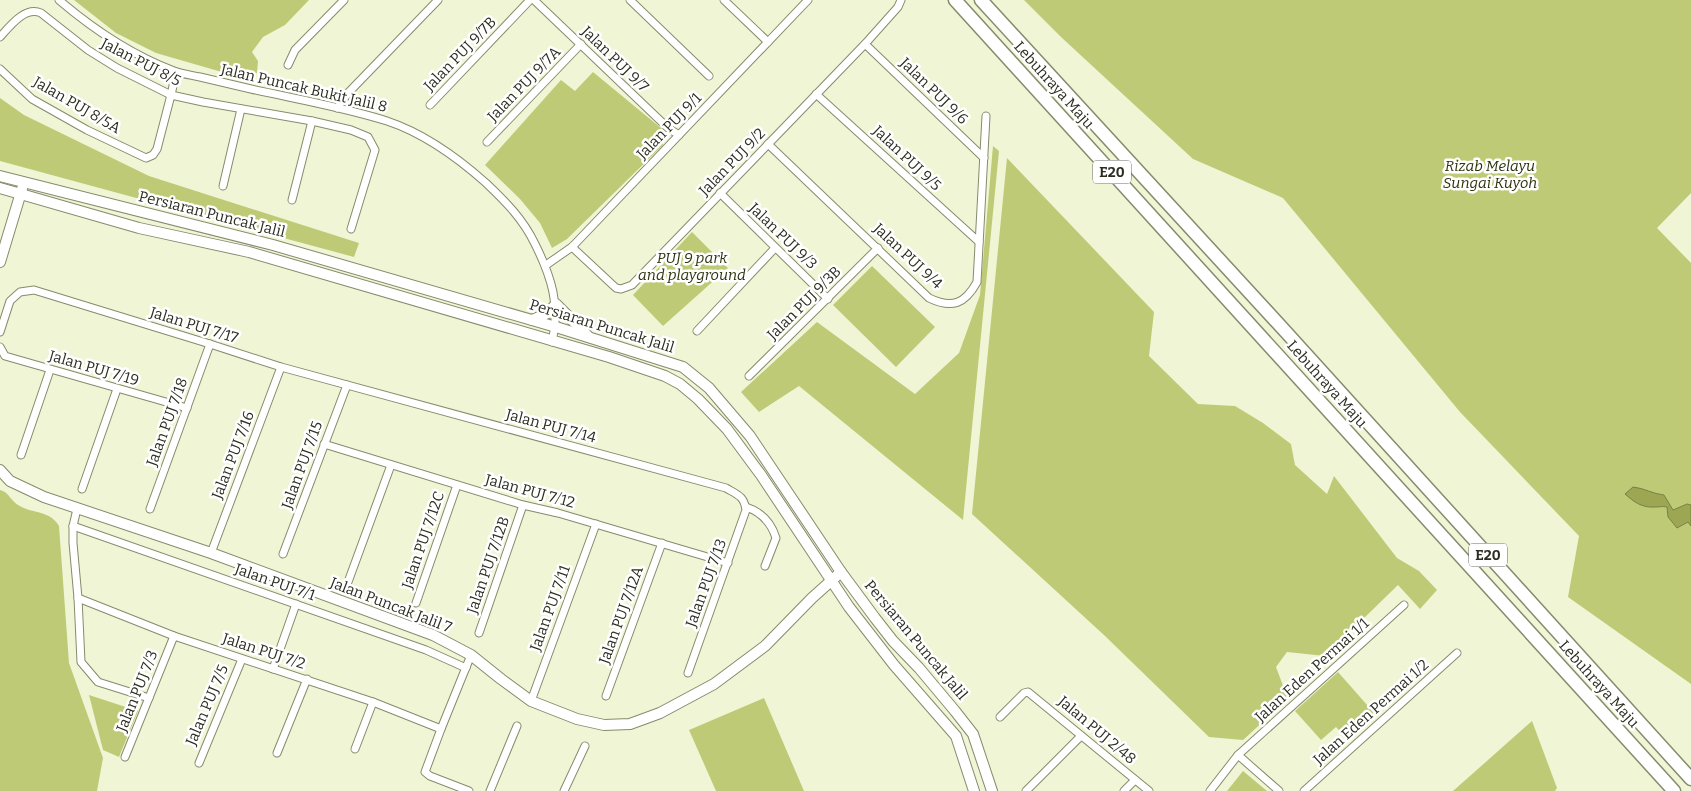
<svg xmlns="http://www.w3.org/2000/svg" width="1691" height="791" font-family="Bitter,serif">
  <rect width="100%" height="100%" fill="#f0f6d5"/>
  <g fill="#bfca77">
    <polygon points="74,0 309,0 285,25 263,37 252,52 258,61 257,73 246,79 156,53 116,33"/>
    <polygon points="1024,0 1691,0 1691,193 1657,228 1691,263 1691,684 1568,597 1579,536 1460,412 1283,198 1193,159 1061,37"/>
    <polygon points="593,72 661,128 663,145 567,239 552,248 540,223 520,199 485,165 561,80 575,91"/>
    <polygon points="0,98 24,115 149,176 359,243 354,257 0,161"/>
    <polygon points="993,146 999,151 963,520 799,386 759,412 741,392 817,322 915,394 959,353 980,295"/>
    <polygon points="1007,158 1154,312 1149,356 1198,404 1235,406 1263,423 1291,444 1295,465 1327,494 1334,476 1397,558 1419,571 1437,590 1420,609 1398,585 1325,656 1287,652 1276,667 1288,699 1243,740 1209,737 1105,636 972,514"/>
    <polygon points="692,232 728,268 663,326 633,295"/>
    <polygon points="872,266 935,327 896,367 833,305"/>
    <path d="M 0,490 C 9,492 10,500 18,505 C 32,514 50,510 59,526 L 69,663 L 103,758 L 97,791 L 0,791 Z"/>
    <polygon points="1338,672 1375,714 1347,739 1336,727 1321,740 1295,711"/>
    <polygon points="89,695 138,711 119,757 103,750"/>
    <polygon points="764,698 804,791 716,791 689,730"/>
    <polygon points="1532,721 1557,788 1555,791 1453,791"/>
    <polygon points="1243,771 1267,791 1227,791"/>
  </g>
  <path fill="#9ca653" stroke="#7a8244" d="M 1633,487 C 1644,488 1653,494 1664,495 L 1673,510 L 1687,504 L 1691,505 L 1691,526 L 1688,522 L 1677,528 L 1668,517 L 1667,507 C 1662,506 1660,507 1655,507 C 1642,508 1634,502 1625,494 Z"/>
  <g fill="none" stroke-linecap="round" stroke-linejoin="round">
    <defs>
      <g id="street">
        <path d="M 59,0 C 93,29 132,55 174,71 C 182,74 191,75 200,77 C 217,81 234,85 251,89 C 296,99 343,107 387,121 C 423,133 458,158 486,183 C 506,202 523,219 535,244 C 551,276 561,306 552,342"/>
        <polyline points="534,0 668,128 679,135"/>
        <polyline points="630,0 709,76"/>
        <polyline points="724,0 768,42"/>
        <path d="M 0,37 C 10,26 25,6 41,13 L 88,50 L 117,68 L 171,95 L 203,102 L 312,121 L 351,130 L 368,137 L 375,150 L 351,229"/>
        <polyline points="865,44 984,158"/>
        <polyline points="288,65 295,50 344,0"/>
        <polyline points="0,69 32,99 87,130 146,158 153,155 157,149 171,95 176,72"/>
        <polyline points="816,94 979,242"/>
        <polyline points="430,105 530,0"/>
        <polyline points="337,108 349,92 438,0"/>
        <polyline points="487,142 581,44"/>
        <path d="M 768,144 L 929,298 C 952,309 965,304 977,282 L 986,116"/>
        <polyline points="223,186 241,109"/>
        <polyline points="720,193 828,299"/>
        <polyline points="292,200 312,121"/>
        <polyline points="572,247 616,288 621,289 632,285 865,44 898,7 901,0"/>
        <polyline points="546,265 572,247 808,0"/>
        <polyline points="697,331 775,248"/>
        <path d="M 0,332 L 10,301 L 20,292 L 34,290 L 210,344 L 281,367 L 726,488 C 738,495 744,496 746,510 L 688,673"/>
        <polyline points="0,347 5,356 187,408"/>
        <polyline points="749,376 878,248"/>
        <polyline points="324,444 523,505 558,513 728,563"/>
        <polyline points="21,455 50,370"/>
        <polyline points="82,489 117,389"/>
        <path d="M 746,507 C 761,512 771,522 776,538 L 765,566"/>
        <polyline points="77,509 73,526 73,543 78,598 81,662 98,682 149,698"/>
        <polyline points="150,509 210,344"/>
        <polyline points="73,526 426,650 466,668"/>
        <polyline points="211,553 281,367"/>
        <polyline points="283,554 347,385"/>
        <polyline points="348,582 391,465"/>
        <polyline points="78,598 174,636 373,702 441,729"/>
        <polyline points="416,603 457,485"/>
        <polyline points="479,633 523,505"/>
        <polyline points="273,669 296,604"/>
        <polyline points="606,696 662,543"/>
        <polyline points="531,701 596,524"/>
        <polyline points="1000,717 1024,693 1028,692 1149,791"/>
        <polyline points="355,749 373,702"/>
        <polyline points="277,753 307,679"/>
        <polyline points="1238,755 1279,791"/>
        <polyline points="125,757 174,636"/>
        <polyline points="199,763 242,659"/>
        <polyline points="469,791 430,776 425,772 441,729 471,655"/>
        <polyline points="490,791 517,726"/>
        <polyline points="564,791 585,746"/>
        <polyline points="1026,791 1081,736"/>
        <polyline points="1124,791 1135,780"/>
        <polyline points="1210,791 1238,755 1404,605"/>
        <polyline points="1304,791 1457,653"/>
      </g>
      <g id="secondary">
        <polyline points="0,176 273,245 556,327 683,367 709,388 750,436 841,572 875,618 893,641 919,668 955,711 973,734 992,791"/>
        <polyline points="0,188 139,228 249,252 609,357 665,376 680,384 698,399 727,429 761,475 849,607 894,665 956,736 974,791"/>
        <polyline points="0,262 22,189"/>
        <polyline points="532,320 548,313 556,304 587,335"/>
        <polyline points="0,470 10,481 44,497 211,553 433,635 471,655 501,679 531,701 577,719 604,725 630,724 660,713 714,684 765,646 812,598 841,572"/>
      </g>
      <g id="highway">
        <polyline points="955,0 1674,791"/>
        <polyline points="981,0 1285,331 1691,779"/>
      </g>
    </defs>
    <use href="#street" stroke="#868b6d" stroke-width="9"/>
    <use href="#secondary" stroke="#868b6d" stroke-width="12"/>
    <use href="#highway" stroke="#868b6d" stroke-width="15"/>
    <use href="#street" stroke="#fff" stroke-width="7"/>
    <use href="#secondary" stroke="#fff" stroke-width="10"/>
    <use href="#highway" stroke="#fff" stroke-width="12"/>
  </g>
  <g text-anchor="middle" dominant-baseline="central" stroke-width="5" stroke-linejoin="round" paint-order="stroke">
    <g fill="#fff" stroke="#6b6c63" stroke-width="1">
      <rect x="1093" y="160.5" width="38" height="23" rx="4"/>
      <rect x="1469" y="543.5" width="38" height="23" rx="4"/>
    </g>
    <g font-size="14" font-weight="bold" fill="#2b2d20">
      <text x="1112" y="172">E20</text>
      <text x="1488" y="555">E20</text>
    </g>
    <g font-size="15" fill="#2b2d20" stroke="#fff">
      <text transform="translate(460 54) rotate(-46)">Jalan PUJ 9/7B</text>
      <text transform="translate(615 59) rotate(44)">Jalan PUJ 9/7</text>
      <text transform="translate(141 62) rotate(27)">Jalan PUJ 8/5</text>
      <text transform="translate(524 84) rotate(-46)">Jalan PUJ 9/7A</text>
      <text transform="translate(1054 85) rotate(48)">Lebuhraya Maju</text>
      <text transform="translate(304 88) rotate(13)">Jalan Puncak Bukit Jalil 8</text>
      <text transform="translate(934 91) rotate(44)">Jalan PUJ 9/6</text>
      <text transform="translate(77 105) rotate(30)">Jalan PUJ 8/5A</text>
      <text transform="translate(669 126) rotate(-46)">Jalan PUJ 9/1</text>
      <text transform="translate(907 158) rotate(43)">Jalan PUJ 9/5</text>
      <text transform="translate(732 162) rotate(-46)">Jalan PUJ 9/2</text>
      <text transform="translate(212 214) rotate(14)">Persiaran Puncak Jalil</text>
      <text transform="translate(783 236) rotate(44)">Jalan PUJ 9/3</text>
      <text transform="translate(908 256) rotate(43)">Jalan PUJ 9/4</text>
      <text transform="translate(804 303) rotate(-45)">Jalan PUJ 9/3B</text>
      <text transform="translate(194 325) rotate(17)">Jalan PUJ 7/17</text>
      <text transform="translate(602 326) rotate(17)">Persiaran Puncak Jalil</text>
      <text transform="translate(94 368) rotate(16)">Jalan PUJ 7/19</text>
      <text transform="translate(1327 384) rotate(48)">Lebuhraya Maju</text>
      <text transform="translate(167 422) rotate(-70)">Jalan PUJ 7/18</text>
      <text transform="translate(551 426) rotate(15)">Jalan PUJ 7/14</text>
      <text transform="translate(233 455) rotate(-69)">Jalan PUJ 7/16</text>
      <text transform="translate(302 465) rotate(-70)">Jalan PUJ 7/15</text>
      <text transform="translate(530 491) rotate(15)">Jalan PUJ 7/12</text>
      <text transform="translate(423 540) rotate(-71)">Jalan PUJ 7/12C</text>
      <text transform="translate(488 565) rotate(-71)">Jalan PUJ 7/12B</text>
      <text transform="translate(275 582) rotate(19)">Jalan PUJ 7/1</text>
      <text transform="translate(706 583) rotate(-70)">Jalan PUJ 7/13</text>
      <text transform="translate(391 605) rotate(21)">Jalan Puncak Jalil 7</text>
      <text transform="translate(550 608) rotate(-70)">Jalan PUJ 7/11</text>
      <text transform="translate(621 615) rotate(-70)">Jalan PUJ 7/12A</text>
      <text transform="translate(916 640) rotate(50)">Persiaran Puncak Jalil</text>
      <text transform="translate(264 651) rotate(18)">Jalan PUJ 7/2</text>
      <text transform="translate(1312 670) rotate(-42)">Jalan Eden Permai 1/1</text>
      <text transform="translate(1599 684) rotate(48)">Lebuhraya Maju</text>
      <text transform="translate(137 691) rotate(-68)">Jalan PUJ 7/3</text>
      <text transform="translate(207 705) rotate(-67)">Jalan PUJ 7/5</text>
      <text transform="translate(1371 712) rotate(-42)">Jalan Eden Permai 1/2</text>
      <text transform="translate(1097 730) rotate(40)">Jalan PUJ 2/48</text>
    </g>
    <g font-size="15" font-style="italic" fill="#2f340f" stroke="#fff">
      <text x="1490" y="166">Rizab Melayu<tspan x="1490" dy="17">Sungai Kuyoh</tspan></text>
      <text x="692" y="258">PUJ 9 park<tspan x="692" dy="17">and playground</tspan></text>
    </g>
  </g>
</svg>
